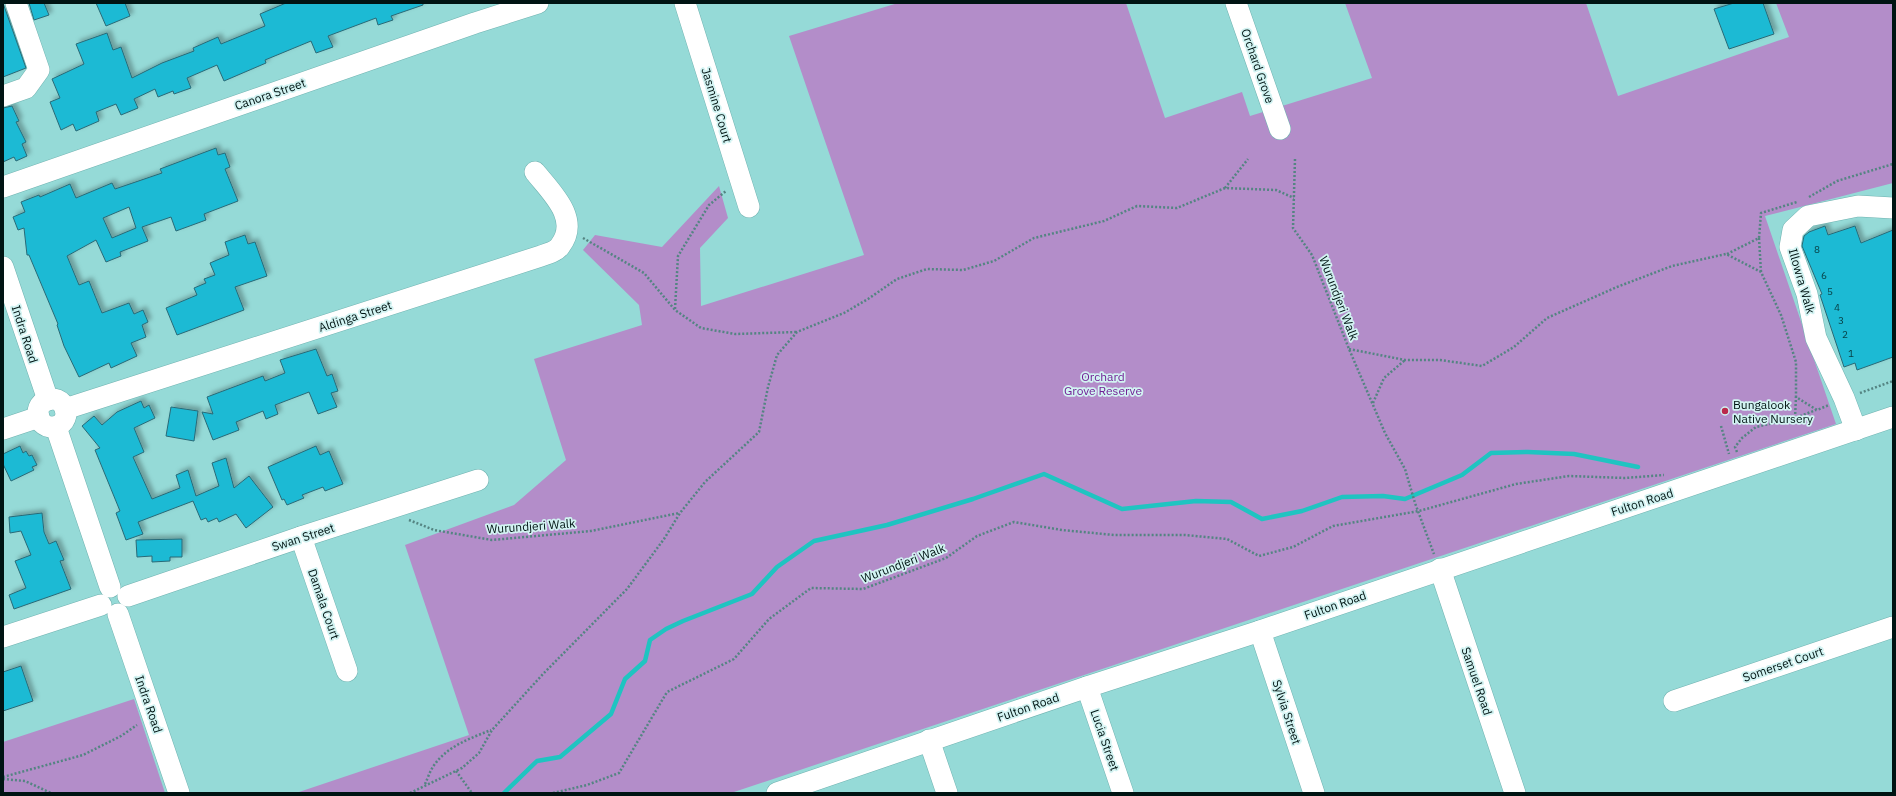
<svg xmlns="http://www.w3.org/2000/svg" width="1896" height="796" font-family="'IBM Plex Sans',sans-serif">
  <defs>
    <filter id="shadow"><feDropShadow dx="3.5" dy="-3.5" stdDeviation="2" flood-color="#0004"/></filter>
  </defs>
  <rect width="100%" height="100%" fill="#95dad7"/>
  <g fill="#b38dc9">
    <polygon points="898,3 1126,3 1165,118 1242,92 1250,116 1372,78 1345,3 1586,3 1618,96 1789,37 1776,3 1893,3 1893,183 1765,216 1836,424 731,793 296,793 469,735 405,545 514,505 566,460 534,359 642,325 639,305 583,250 595,235 662,247 719,186 728,218 700,248 701,306 864,255 789,36"/>
    <polygon points="134,699 165,793 3,793 3,742"/>
  </g>
  <g fill="none" stroke-linecap="round" stroke-linejoin="round">
    <polyline stroke="#1fc4c1" stroke-width="4.5" points="504,793 537,761 560,757 611,714 625,679 645,661 650,640 666,629 683,621 752,594 777,567 814,541 887,525 973,499 1044,474 1122,509 1196,501 1231,502 1262,519 1302,511 1342,497 1383,496 1405,499 1462,475 1491,453 1528,452 1574,454 1638,467"/>
  </g>
  <g fill="#1dbad4" stroke="#296a77" fill-rule="evenodd" filter="url(#shadow)">
    <polygon points="3,3 26,68 3,77"/>
    <polygon points="29,3 44,3 49,15 34,20"/>
    <polygon points="96,3 125,3 130,16 106,26"/>
    <polygon points="286,3 423,3 423,5 391,16 393,20 378,25 376,18 328,36 333,47 316,53 311,41 265,60 266,63 224,81 217,65 187,78 191,88 174,94 173,91 158,97 155,89 134,99 138,108 121,115 116,104 96,112 99,121 76,131 73,124 61,130 50,102 60,98 52,79 84,64 76,44 107,33 113,50 121,47 132,78 162,63 194,51 193,48 218,37 221,44 265,26 260,14"/>
    <polygon points="1734,3 1763,3 1774,34 1729,49 1714,9"/>
    <polygon points="12,106 19,121 16,122 26,142 22,144 27,156 16,161 14,157 3,162 3,108"/>
    <path d="M 216,148 L 218,155 L 225,153 L 230,167 L 225,169 L 238,201 L 204,214 L 206,220 L 176,231 L 171,217 L 142,227 L 148,241 L 120,252 L 121,256 L 106,262 L 96,240 L 67,256 L 79,285 L 89,281 L 102,313 L 129,303 L 134,314 L 143,310 L 148,322 L 142,325 L 146,337 L 131,343 L 137,356 L 111,368 L 109,363 L 79,377 L 64,346 L 57,325 L 58,324 L 29,255 L 27,255 L 24,228 L 18,230 L 13,217 L 25,212 L 21,202 L 39,195 L 40,197 L 70,184 L 76,198 L 112,183 L 115,189 L 162,173 L 160,169 ZM 129,207 L 136,228 L 112,238 L 103,218 Z"/>
    <polygon points="1825,226 1828,235 1855,226 1861,243 1893,230 1893,357 1857,370 1855,363 1844,367 1820,295 1822,294 1802,246 1804,236 1809,232"/>
    <polygon points="245,235 248,244 255,242 267,276 235,287 244,310 177,335 166,308 197,295 194,288 206,283 204,279 215,275 210,263 229,255 225,242"/>
    <polygon points="316,349 327,376 332,374 338,391 331,393 337,407 318,414 309,392 275,405 278,414 266,419 263,411 236,422 239,430 213,440 202,412 213,414 207,397 263,376 265,381 285,373 280,360"/>
    <polygon points="141,401 144,408 149,405 155,418 134,428 144,452 133,457 152,499 180,488 176,475 188,470 196,496 219,486 212,463 226,458 234,488 249,476 273,507 246,528 236,514 219,522 217,518 208,522 206,518 201,520 193,501 138,522 143,534 126,540 116,513 120,511 95,450 100,448 82,426 94,416 102,425 117,412"/>
    <polygon points="171,407 198,411 194,441 166,436"/>
    <polygon points="20,446 23,453 26,451 29,456 32,455 37,465 32,467 34,470 11,481 3,464 3,454"/>
    <polygon points="316,446 320,455 329,451 343,484 325,491 323,487 302,495 304,498 287,505 284,499 282,500 268,467"/>
    <polygon points="42,513 44,532 49,544 56,541 64,560 60,561 71,589 14,609 9,595 26,588 15,561 31,555 21,531 10,533 9,517"/>
    <polygon points="182,539 182,557 170,557 170,561 152,562 152,556 137,557 136,540"/>
    <polygon points="21,666 33,701 3,711 3,672"/>
  </g>
  <g fill="none" stroke-linecap="round" stroke-linejoin="round">
    <defs>
      <g id="minor">
        <polyline points="685,3 749,207"/>
        <polyline points="1236,3 1280,129"/>
        <polyline points="3,96 26,88 39,70 16,3"/>
        <polyline points="3,187 475,23 538,3"/>
        <polyline points="3,267 48,400"/>
        <circle cx="52" cy="413" r="14"/>
        <path d="M 65,409 L 541,256 C 547,254 557,251 560,246 C 581,219 551,192 535,172"/>
        <polyline points="56,427 110,587"/>
        <polyline points="3,429 39,417"/>
        <polyline points="1856,430 1844,398 1816,338 1807,294 1790,247 1793,230 1808,216 1858,206 1893,208"/>
        <polyline points="301,537 347,671"/>
        <polyline points="1440,569 1515,793"/>
        <polyline points="128,596 301,537 478,480"/>
        <polyline points="118,614 179,793"/>
        <polyline points="1260,631 1314,793"/>
        <polyline points="3,637 101,605"/>
        <polyline points="1087,687 1123,793"/>
        <polyline points="1674,701 1893,627"/>
        <polyline points="929,740 947,793"/>
        <polyline points="777,793 1087,687 1260,631 1893,417"/>
      </g>
    </defs>
    <use href="#minor" stroke="#6fb2b0" stroke-width="22"/>
    <g stroke="#548482" stroke-width="2.5" stroke-dasharray="2 2" stroke-linecap="butt">
      <polyline points="1295,159 1293,228 1312,255 1349,349 1385,433 1405,469 1415,503 1434,554"/>
      <polyline points="1225,188 1248,159"/>
      <polyline points="1809,197 1837,181 1893,164"/>
      <polyline points="583,238 644,273 675,310 701,328 735,334 797,332"/>
      <polyline points="1759,238 1761,272"/>
      <polyline points="1727,254 1759,238 1761,213 1797,202"/>
      <polyline points="675,309 678,256 709,205 726,191"/>
      <polyline points="1349,349 1405,360 1440,360 1482,366 1514,347 1547,318 1617,287 1672,266 1726,254 1761,272 1781,315 1796,362 1796,397 1817,410 1829,405"/>
      <polyline points="1860,393 1893,381"/>
      <polyline points="1373,403 1384,378 1405,360"/>
      <polyline points="1795,418 1796,397"/>
      <polyline points="1721,426 1729,454"/>
      <polyline points="1737,452 1735,447 1742,438 1756,427 1795,418 1816,410"/>
      <polyline points="409,520 434,530 492,540 591,531 679,513"/>
      <polyline points="456,771 472,793"/>
      <polyline points="3,777 83,755 121,736 137,725"/>
      <polyline points="3,779 25,781 51,793"/>
      <path d="M 425,784 C 428,778 430,770 435,764 C 448,746 471,738 491,730"/>
      <polyline points="410,793 462,768 479,753 492,730 543,674 627,589 664,539 680,513 705,482 759,432 768,387 777,355 797,332 844,313 868,299 897,279 927,269 963,270 994,261 1034,238 1104,221 1137,206 1177,208 1225,188 1276,190 1294,198"/>
      <polyline points="553,793 587,785 619,773 667,692 734,659 769,619 811,588 863,589 946,558 977,536 1014,522 1062,530 1114,535 1185,535 1227,539 1259,556 1293,547 1333,526 1419,511 1516,484 1569,476 1625,478 1664,475"/>
    </g>
    <use href="#minor" stroke="#fff" stroke-width="21"/>
  </g>
  <circle fill="#ba294b" stroke="#d2f3f2" stroke-width="1.5" cx="1725" cy="411" r="4"/>
  <g text-anchor="middle" dominant-baseline="central" stroke-width="3.5" stroke-linejoin="round" paint-order="stroke">
    <g font-size="10" fill="#073e43">
      <text x="1817" y="249">8</text>
      <text x="1824" y="275">6</text>
      <text x="1830" y="291">5</text>
      <text x="1837" y="307">4</text>
      <text x="1841" y="320">3</text>
      <text x="1845" y="334">2</text>
      <text x="1851" y="353">1</text>
    </g>
    <g font-size="12" fill="#001413" stroke="#d2f3f2">
      <text transform="translate(1258 66) rotate(71)">Orchard Grove</text>
      <text transform="translate(270 94) rotate(-19)">Canora Street</text>
      <text transform="translate(717 105) rotate(73)">Jasmine Court</text>
      <text transform="translate(1802 281) rotate(74)">Illowra Walk</text>
      <text transform="translate(1339 298) rotate(69)">Wurundjeri Walk</text>
      <text transform="translate(355 316) rotate(-18)">Aldinga Street</text>
      <text transform="translate(25 334) rotate(72)">Indra Road</text>
      <text transform="translate(1642 502) rotate(-18)">Fulton Road</text>
      <text transform="translate(531 526) rotate(-4)">Wurundjeri Walk</text>
      <text transform="translate(303 537) rotate(-18)">Swan Street</text>
      <text transform="translate(903 563) rotate(-21)">Wurundjeri Walk</text>
      <text transform="translate(324 604) rotate(71)">Damala Court</text>
      <text transform="translate(1335 605) rotate(-19)">Fulton Road</text>
      <text transform="translate(1783 664) rotate(-19)">Somerset Court</text>
      <text transform="translate(1477 681) rotate(71)">Samuel Road</text>
      <text transform="translate(149 704) rotate(71)">Indra Road</text>
      <text transform="translate(1028 707) rotate(-19)">Fulton Road</text>
      <text transform="translate(1287 712) rotate(72)">Sylvia Street</text>
      <text transform="translate(1105 740) rotate(71)">Lucia Street</text>
    </g>
    <g font-size="12" fill="#711f94" stroke="#d2f3f2">
      <text x="1103" y="376">Orchard<tspan x="1103" dy="14">Grove Reserve</tspan></text>
    </g>
    <g font-size="12" fill="#001413" stroke="#d2f3f2" text-anchor="start">
      <text x="1733" y="404">Bungalook<tspan x="1733" dy="14">Native Nursery</tspan></text>
    </g>
  </g>
  <rect width="1896" height="796" fill="none" stroke="#001413" stroke-width="8"/>
</svg>
